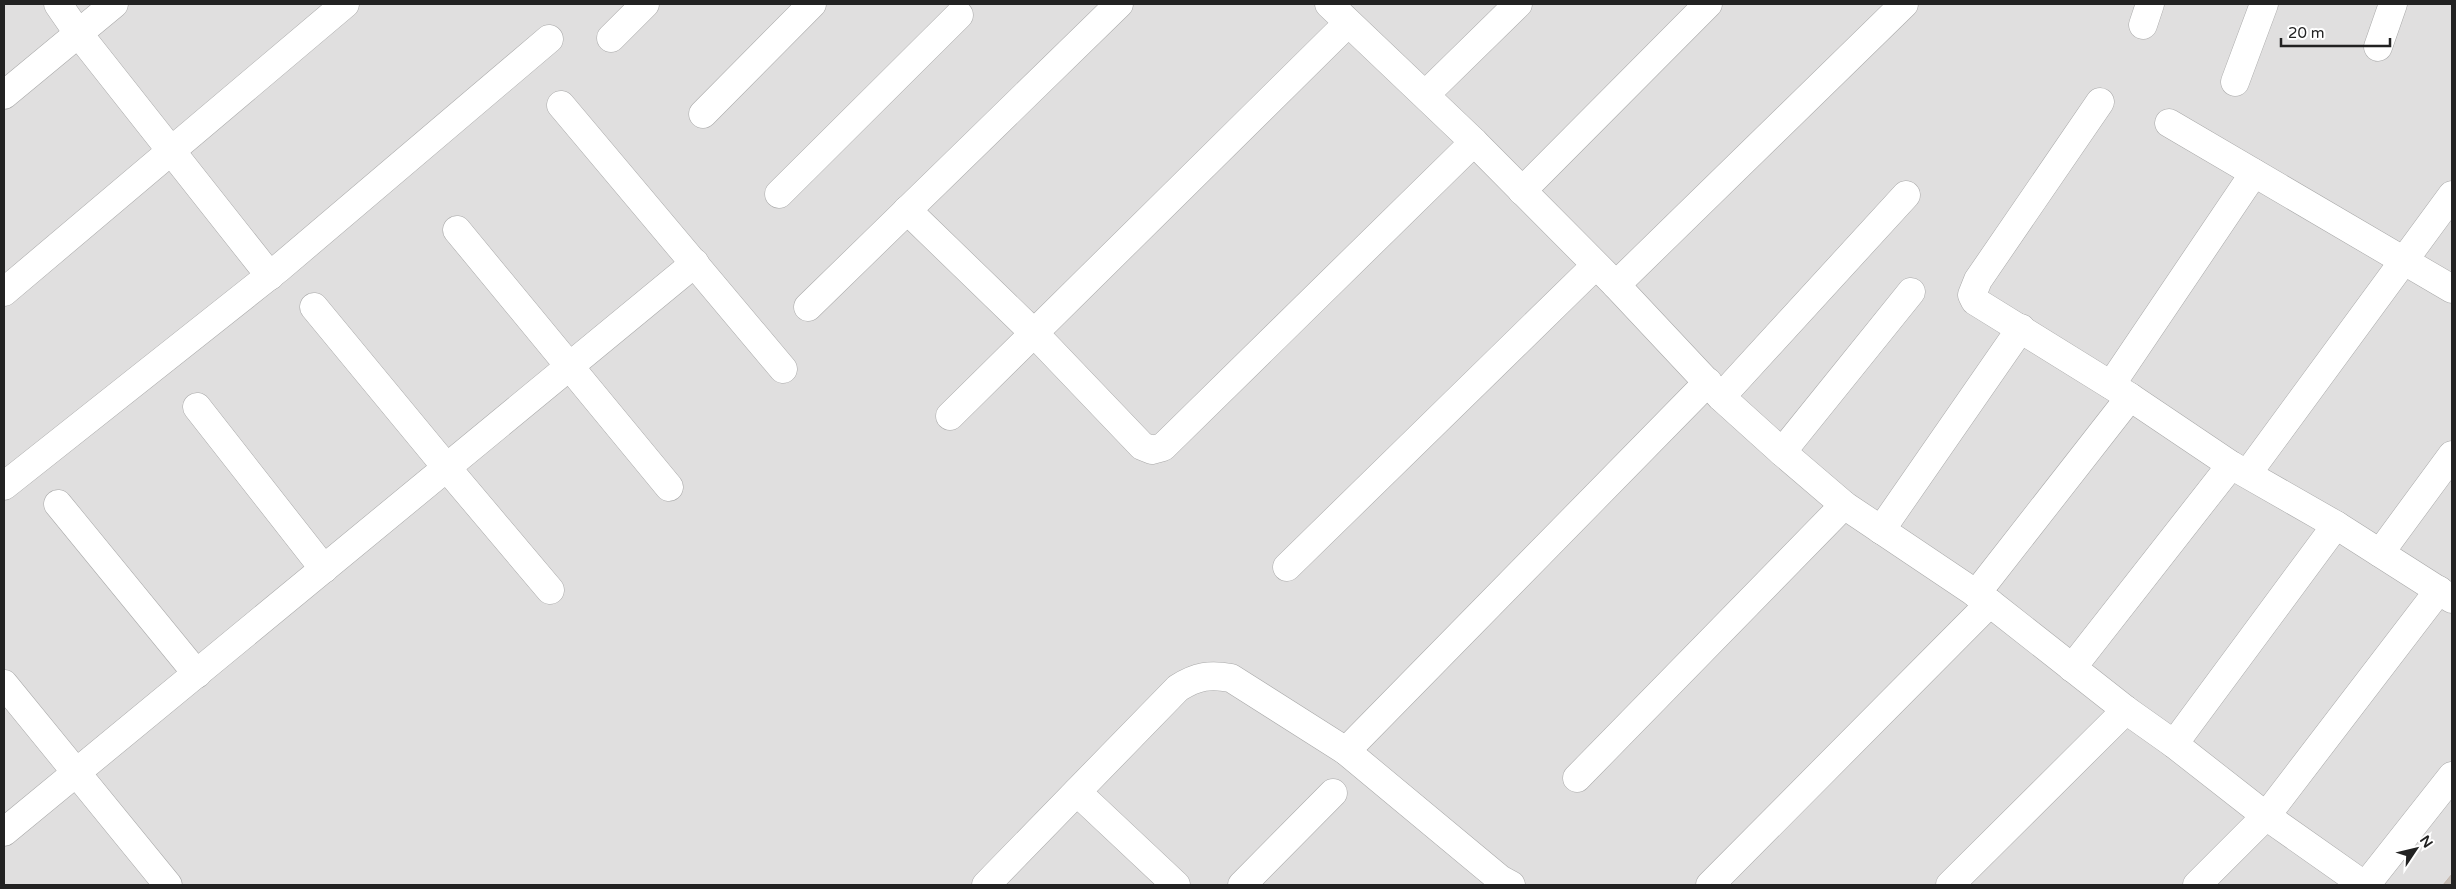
<svg xmlns="http://www.w3.org/2000/svg" width="2456" height="889" font-family="'Varela Round',sans-serif">
  <rect width="100%" height="100%" fill="#f2efe9"/>
  <rect fill="#e0dfdf" x="4" y="4" width="2448" height="881"/>
  <polygon fill="#c7bfb8" stroke="#c4b6ab" points="2452,874 2452,885 2443,885"/>
  <g fill="none" stroke-linecap="round" stroke-linejoin="round">
    <defs>
      <g id="minor">
        <polyline points="58,4 78,33 270,276"/>
        <polyline points="1329,4 1474,142 1616,285 1721,397 1782,452 1844,505 1990,603 2126,710 2174,744 2266,816 2364,885"/>
        <polyline points="2143,25 2150,4"/>
        <polyline points="611,38 645,4"/>
        <polyline points="2378,47 2393,4"/>
        <polyline points="2235,82 2264,4"/>
        <polyline points="1426,94 1518,4"/>
        <polyline points="4,95 114,4"/>
        <polyline points="2100,102 1978,280 1972,295 1975,301 2130,397 2231,465 2336,525 2452,599"/>
        <polyline points="561,105 783,369"/>
        <polyline points="703,114 812,4"/>
        <polyline points="2169,123 2452,289"/>
        <polyline points="1522,191 1708,4"/>
        <polyline points="779,194 959,15"/>
        <polyline points="907,210 1034,333 1142,446 1152,450 1163,447 1474,142"/>
        <polyline points="457,230 669,487"/>
        <polyline points="1616,285 1904,4"/>
        <polyline points="4,292 345,4"/>
        <polyline points="314,307 447,468 550,590"/>
        <polyline points="808,307 1119,4"/>
        <polyline points="2111,385 2254,173"/>
        <polyline points="1721,397 1906,195"/>
        <polyline points="197,407 324,569"/>
        <polyline points="950,416 1348,23"/>
        <polyline points="1782,452 1911,292"/>
        <polyline points="2248,473 2452,195"/>
        <polyline points="4,486 278,269 549,39"/>
        <polyline points="58,504 197,674"/>
        <polyline points="1881,530 2021,328"/>
        <polyline points="2380,553 2452,455"/>
        <polyline points="1287,567 1595,266"/>
        <polyline points="1976,594 2130,397"/>
        <polyline points="2072,668 2231,465"/>
        <polyline points="4,684 168,885"/>
        <polyline points="2174,744 2336,525"/>
        <polyline points="1346,751 1708,382"/>
        <polyline points="1577,778 1844,505"/>
        <polyline points="1077,792 1176,885"/>
        <polyline points="4,832 695,263"/>
        <path d="M 986,885 L 1178,688 C 1197,676 1210,674 1231,678 L 1346,751 L 1500,879 L 1511,885"/>
        <polyline points="1242,885 1333,793"/>
        <polyline points="1710,885 1990,603"/>
        <polyline points="1950,885 2126,710"/>
        <polyline points="2197,885 2266,816 2439,590"/>
        <polyline points="2366,885 2452,776"/>
      </g>
    </defs>
    <use href="#minor" stroke="#a9a9a9" stroke-width="29"/>
    <use href="#minor" stroke="#fff" stroke-width="28"/>
  </g>
  <rect width="2456" height="889" fill="none" stroke="#222222" stroke-width="10"/>
  <g transform="translate(2416 849) rotate(55)" stroke="#ffffff" stroke-width="4" paint-order="stroke">
  <path d="M0-4L9 19L0 12L-9 19Z" fill="#222222"/>
  <text y="-8" font-size="14" font-weight="bold" text-anchor="middle" fill="#222222">N</text>
  </g>
  <path d="M2281 38v8h109v-8" fill="none" stroke="#222222" stroke-width="2.5"/>
  <text x="2288" y="38" font-size="15" fill="#222222" stroke="#ffffff" stroke-width="4" paint-order="stroke">20 m</text>
</svg>
